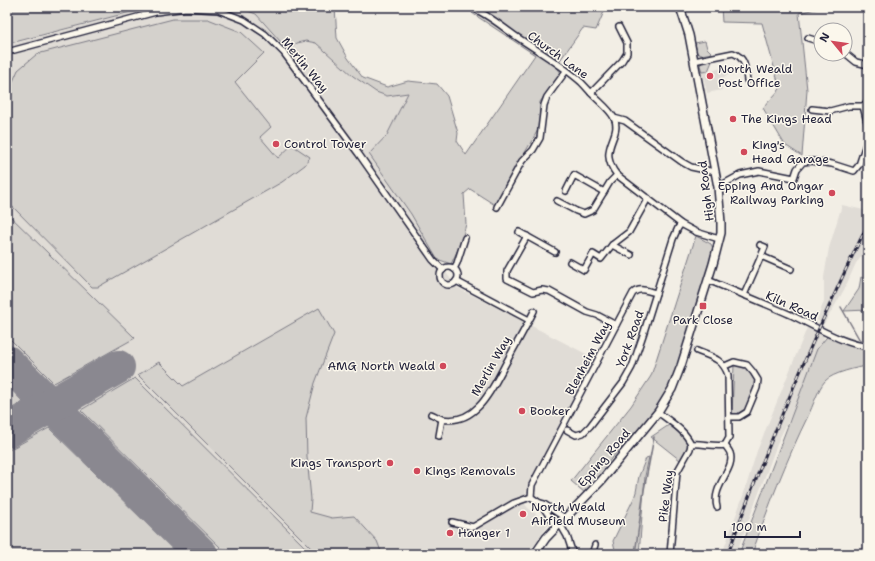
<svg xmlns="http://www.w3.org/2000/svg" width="875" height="561" font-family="'Shantell Sans',sans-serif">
  <rect width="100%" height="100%" fill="#f2eee5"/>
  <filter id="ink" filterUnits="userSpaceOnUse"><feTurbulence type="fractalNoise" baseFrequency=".025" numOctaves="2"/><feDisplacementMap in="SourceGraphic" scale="8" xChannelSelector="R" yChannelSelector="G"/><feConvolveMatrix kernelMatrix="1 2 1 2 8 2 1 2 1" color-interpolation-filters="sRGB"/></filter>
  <g filter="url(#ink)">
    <g fill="#e0dcd6">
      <polygon points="150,7 237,7 256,14 287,50 297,43 306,41 316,43 353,76 376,92 387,96 408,93 387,135 369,154 411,214 437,259 456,287 596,359 526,491 524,503 528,508 549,524 528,554 7,554 7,45"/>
      <polygon points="734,66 735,74 728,75 720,79 722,90 707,93 702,72"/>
      <polygon points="842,205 868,211 868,249 856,263 844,290 824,324 817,320 824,301 824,277 829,248"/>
      <polygon points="807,328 819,332 823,335 824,339 794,410 779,439 736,554 722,554 744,493 757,451"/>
    </g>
    <g fill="#d4d1cc" stroke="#7b7a84">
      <polygon points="7,7 150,7 7,44"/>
      <polygon points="237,7 335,7 337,38 348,58 363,78 387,87 408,81 437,84 447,96 458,133 457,141 466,155 535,55 472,13 475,7 606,7 596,30 583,28 556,66 561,73 540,102 539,128 495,205 470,189 464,194 466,224 461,243 451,264 437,259 411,214 369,154 387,135 408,93 387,96 376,92 353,76 316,43 306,41 297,43 288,50 256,14"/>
      <polygon points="721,7 823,7 799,13 807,90 802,156 785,145 763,108 780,89 762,23 722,22"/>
      <polygon points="173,19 208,19 241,32 264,53 235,82 271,127 260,137 278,158 292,145 310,157 305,165 282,182 98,287 92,287 7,201 7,95 18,70 37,54"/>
      <polygon points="705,41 707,48 712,53 701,55 697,53 695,43"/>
      <polygon points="713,59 708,71 702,72 700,65 703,62"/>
      <polygon points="7,213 135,338 54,383 7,336"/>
      <polygon points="696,236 711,244 713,248 705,280 674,378 666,393 658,407 628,444 618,451 610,460 601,474 585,493 571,481 631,406 651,376"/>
      <polygon points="861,277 868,281 868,310 844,311 859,289"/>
      <polygon points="319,308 334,334 315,383 306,418 307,457 311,499 310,512 332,518 354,516 377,541 382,554 317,554 138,375 159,362 183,386"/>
      <path d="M 831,332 L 864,343 L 868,343 L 868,366 C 858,367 832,373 825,381 C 818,389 813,406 808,416 C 786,461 768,507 752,554 L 739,554 L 817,349 Z"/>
      <path d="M 734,365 C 740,365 744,366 749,370 C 763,381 750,400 745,412 L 742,414 L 732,414 Z"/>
      <polygon points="135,378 312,554 227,554 81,410"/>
      <polygon points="7,385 23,402 7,411"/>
      <polygon points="669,425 684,437 688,444 686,452 680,460 651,437"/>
      <polygon points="49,428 178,554 7,554 7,451"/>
      <polygon points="649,457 645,476 639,554 616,554 613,541 634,498 636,492 639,476 646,458"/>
    </g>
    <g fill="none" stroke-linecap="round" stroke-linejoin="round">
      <g stroke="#76747f" stroke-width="1.5">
        <polyline points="841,307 862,344"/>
        <polyline points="864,347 868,352"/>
        <polyline points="635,554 644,490 654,437"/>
      </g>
      <g stroke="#8a8890" stroke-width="34">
        <polyline points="7,362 201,554"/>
        <polyline points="7,431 118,367"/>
      </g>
      <defs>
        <g id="minor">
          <path d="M 470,7 C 486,13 500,25 514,35 C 536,50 561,64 581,82 C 586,87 590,92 595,97 C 602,104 610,110 614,118 C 623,137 596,148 617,175 L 681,224 L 696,232 L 719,239"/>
          <polyline points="808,38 821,42"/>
          <polyline points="7,52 156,12 186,8 218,10 244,20 265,34 284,53 358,153 433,260 443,270"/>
          <polyline points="845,53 856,62 868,65"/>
          <path d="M 694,61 L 733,53 C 746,58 745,68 747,80"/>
          <polyline points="591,93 622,61 627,53 627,43 619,27"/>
          <polyline points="868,101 863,106 868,126"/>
          <polyline points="812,109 830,111 849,106 863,106"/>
          <polyline points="614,118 625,121 682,162 691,167 710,171"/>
          <polyline points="718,187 740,175 759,171 794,178 797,169 803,162 812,161 832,164 854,171 859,165 868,138"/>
          <polyline points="566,191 574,175 604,192"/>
          <polyline points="557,201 576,211 584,214 593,210 610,182 617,175"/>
          <polyline points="497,207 522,161 533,150 540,138 544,105 547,97 566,71"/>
          <polyline points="519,232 555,252"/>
          <polyline points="527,236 507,271 507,279 533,292 542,290 549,291 587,312 597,315 616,325"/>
          <polyline points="612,245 631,255"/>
          <polyline points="761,256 791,269"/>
          <polyline points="570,262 584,270 593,254 601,259 612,245 629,232 648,198"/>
          <circle cx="449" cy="276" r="9"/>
          <polyline points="454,269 457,263 465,238"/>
          <path d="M 708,280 C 736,292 764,303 791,315 C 810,324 849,347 868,346"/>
          <polyline points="456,281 529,320"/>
          <polyline points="744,295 765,247 760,245"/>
          <polyline points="725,366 734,362 747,365 753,372 758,380 757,388 747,412 739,417 729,417"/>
          <path d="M 658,412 C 669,421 685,430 691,444"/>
          <path d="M 431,414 C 434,415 438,418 442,419 C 477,426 493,387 506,363 C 515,346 525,329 534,311"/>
          <polyline points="567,430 576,435 583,433 590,426 623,383 632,367 643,335 673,239 678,228 681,224"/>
          <polyline points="439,436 442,419"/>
          <path d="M 691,444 C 703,443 714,447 725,445 L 729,438 L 728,375 C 723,359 712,357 697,351"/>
          <path d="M 531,497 L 532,485 L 633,293 C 640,287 647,291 656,293"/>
          <polyline points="540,503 544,504 565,518"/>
          <path d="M 717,507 C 711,486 736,469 730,453 C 729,450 726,447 725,445"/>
          <polyline points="452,522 473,527 514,503 531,497 540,503 555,524 556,527"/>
          <polyline points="560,524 567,536 573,554"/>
          <polyline points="592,554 595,545"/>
          <polyline points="670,554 677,472 690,449 691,444"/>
        </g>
        <polyline id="secondary" points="535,554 546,538 601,481 658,412 672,389 681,366 713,264 721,233 721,223 718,187 689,35 680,7"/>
      </defs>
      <use href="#minor" stroke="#22223b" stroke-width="8"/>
      <use href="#secondary" stroke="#22223b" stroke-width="10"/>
      <use href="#minor" stroke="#fbf7ec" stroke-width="5"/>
      <use href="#secondary" stroke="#fbf7ec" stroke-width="7"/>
      <defs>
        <path id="rail" d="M 728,554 C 755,477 787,401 820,326 C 836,292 850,258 868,225"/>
      </defs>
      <use href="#rail" stroke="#22223b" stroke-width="3"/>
      <use href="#rail" stroke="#fbf7ec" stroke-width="1.5" stroke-dasharray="4.5" stroke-linecap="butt"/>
    </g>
  </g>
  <g fill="#d1495b" stroke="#fbf7ec" stroke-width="1.5">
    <circle cx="710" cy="76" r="4"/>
    <circle cx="733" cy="119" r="4"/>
    <circle cx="276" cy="144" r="4"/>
    <circle cx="744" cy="152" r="4"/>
    <circle cx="832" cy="193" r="4"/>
    <rect x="699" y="302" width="8" height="8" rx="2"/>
    <circle cx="443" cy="366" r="4"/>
    <circle cx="522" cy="411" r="4"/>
    <circle cx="390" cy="463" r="4"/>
    <circle cx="417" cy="471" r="4"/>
    <circle cx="523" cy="514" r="4"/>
    <circle cx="450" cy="533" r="4"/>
  </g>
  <g text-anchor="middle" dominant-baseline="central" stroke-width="3" stroke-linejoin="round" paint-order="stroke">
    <g font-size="12" fill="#22223b" stroke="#fbf7ec">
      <text transform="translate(558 55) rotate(36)">Church Lane</text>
      <text transform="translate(305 65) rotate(51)">Merlin Way</text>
      <text transform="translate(706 191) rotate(-97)">High Road</text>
      <text transform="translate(792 306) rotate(24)">Kiln Road</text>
      <text transform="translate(630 339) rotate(-70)">York Road</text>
      <text transform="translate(588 358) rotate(-62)">Blenheim Way</text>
      <text transform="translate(491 366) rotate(-60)">Merlin Way</text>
      <text transform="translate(604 458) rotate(-49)">Epping Road</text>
      <text transform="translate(666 496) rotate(-83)">Pike Way</text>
    </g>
    <g font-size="12" fill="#22223b" stroke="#fbf7ec" text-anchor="start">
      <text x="718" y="69">North Weald<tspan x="718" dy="14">Post Office</tspan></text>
      <text x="741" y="119">The Kings Head</text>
      <text x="284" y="144">Control Tower</text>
      <text x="752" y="145">King's<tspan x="752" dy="14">Head Garage</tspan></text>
      <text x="824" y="186" text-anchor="end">Epping And Ongar<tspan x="824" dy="14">Railway Parking</tspan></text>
      <text x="703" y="320" text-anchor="middle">Park Close</text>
      <text x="435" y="366" text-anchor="end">AMG North Weald</text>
      <text x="530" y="411">Booker</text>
      <text x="382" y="463" text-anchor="end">Kings Transport</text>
      <text x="425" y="471">Kings Removals</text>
      <text x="531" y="507">North Weald<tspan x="531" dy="14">Airfield Museum</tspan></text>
      <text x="458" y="533">Hanger 1</text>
    </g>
  </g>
  <rect width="875" height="561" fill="none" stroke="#fbf7ec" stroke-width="24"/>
  <rect x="12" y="12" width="851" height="537" fill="none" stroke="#22223b" stroke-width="1.5" filter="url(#ink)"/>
  <g transform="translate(833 42) rotate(299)"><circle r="19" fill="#fbf7ec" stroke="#a4a2a5"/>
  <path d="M0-3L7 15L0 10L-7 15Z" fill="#d1495b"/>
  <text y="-6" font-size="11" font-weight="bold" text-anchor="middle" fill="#22223b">N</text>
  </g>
  <path d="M725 531v6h75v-6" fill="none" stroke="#22223b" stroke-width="2"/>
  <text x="731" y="531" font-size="12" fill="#22223b" stroke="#fbf7ec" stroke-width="3" paint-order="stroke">100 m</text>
</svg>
